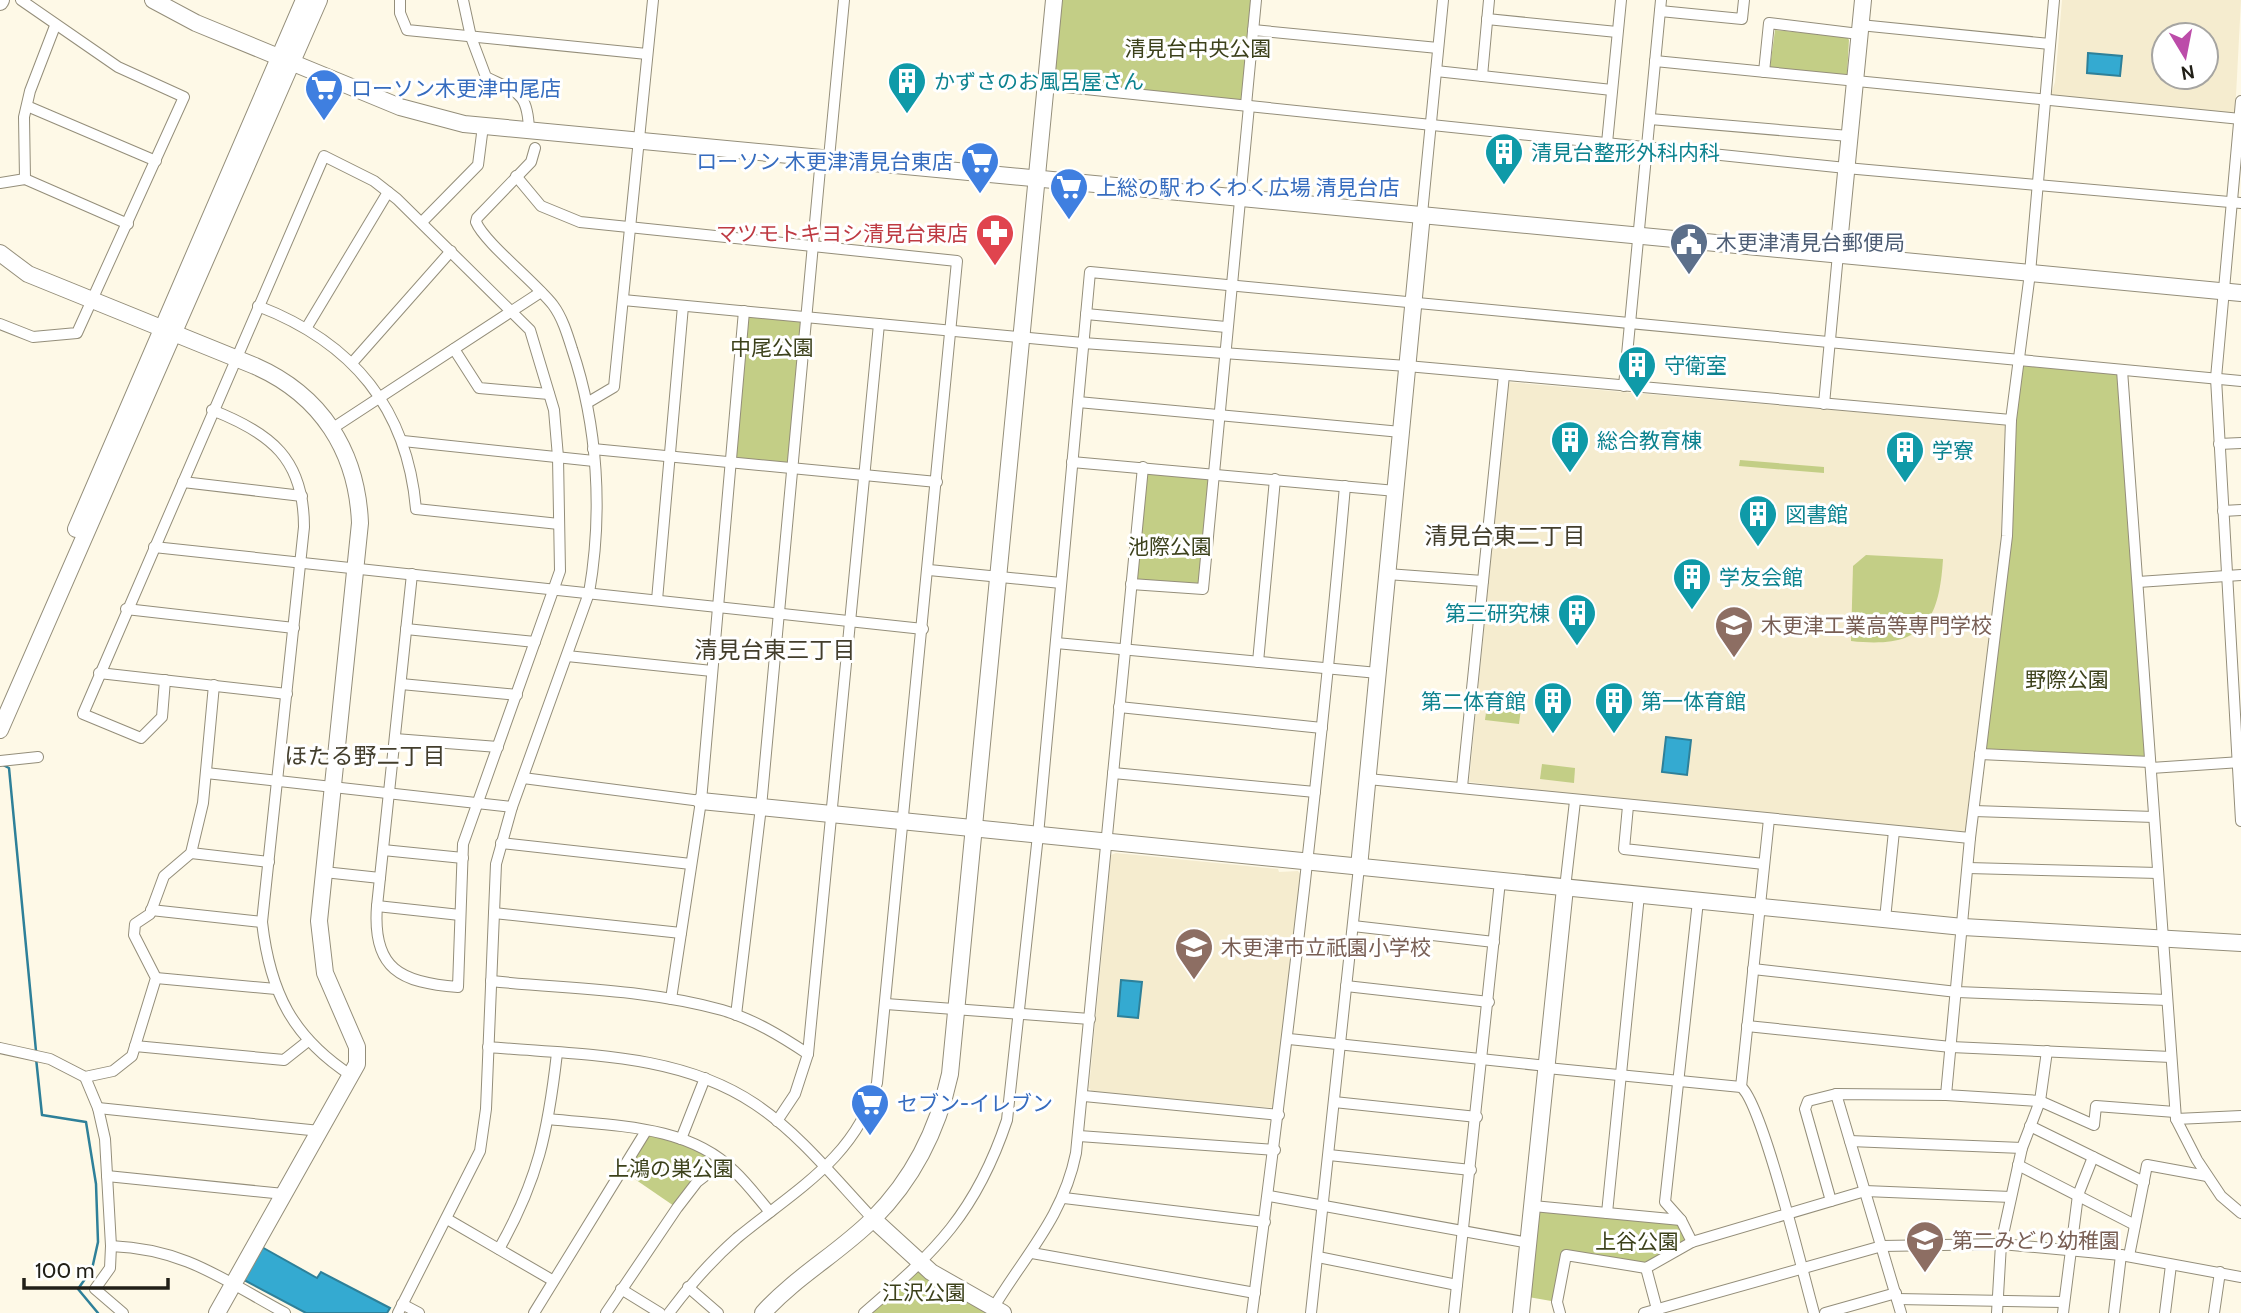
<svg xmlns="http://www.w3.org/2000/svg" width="2241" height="1313" font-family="Cabin,'Noto Sans JP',sans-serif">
  <rect width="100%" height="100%" fill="#fef9e7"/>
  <g fill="#f5eccf" fill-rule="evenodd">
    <path d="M 2062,0 L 2241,0 L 2235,115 L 2050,97 L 2055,82 ZM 2164,35 L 2206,35 L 2206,77 L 2164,77 Z"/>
    <polygon points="1508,382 2005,425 2001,536 1966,832 1716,811 1469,782"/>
    <polygon points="1116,853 1278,869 1279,872 1298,871 1301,875 1276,1108 1093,1093 1089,1088 1111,855"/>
  </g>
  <g fill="#c3ce86">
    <polygon points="1057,0 1252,0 1242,101 1052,82"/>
    <polygon points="1775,30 1847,37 1849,40 1847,76 1770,67"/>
    <polygon points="744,311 806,317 792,469 731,463"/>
    <polygon points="2023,366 2117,374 2145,757 1986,751 2011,538 2016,421"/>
    <polygon points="1740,460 1824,467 1824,473 1739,466"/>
    <polygon points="1143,467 1212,474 1203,589 1131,584"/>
    <path d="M 1866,555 L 1943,559 C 1939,624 1921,649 1851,641 L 1853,566 Z"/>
    <polygon points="1487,705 1521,709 1519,724 1485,720"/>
    <polygon points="1542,764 1575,768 1574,783 1540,779"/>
    <polygon points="646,1131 677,1138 723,1162 677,1208 623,1171"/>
    <polygon points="1533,1206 1681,1220 1692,1242 1646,1268 1566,1256 1557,1302 1523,1296"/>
    <polygon points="921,1264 990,1313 865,1313"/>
  </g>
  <g fill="#34aad1" stroke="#2e8099" stroke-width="2">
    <polygon points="2088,53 2122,56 2120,76 2087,73"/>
    <polygon points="1666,737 1691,740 1687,775 1662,772"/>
    <polygon points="1121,980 1142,982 1138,1018 1118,1016"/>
    <polygon points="260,1246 317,1278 321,1272 390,1308 387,1313 306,1313 244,1280"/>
  </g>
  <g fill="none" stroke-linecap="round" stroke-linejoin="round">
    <g stroke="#2e8099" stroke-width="2.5">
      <polyline points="3,765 9,768 36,1051"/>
      <polyline points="36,1058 42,1115 86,1122 96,1184 98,1242 92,1269 78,1289 98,1313"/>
    </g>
    <defs>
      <g id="street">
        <polyline points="400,0 400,13 407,30 647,54"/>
        <path d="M 463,0 L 471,37 L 486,77 C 518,93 528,92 529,131"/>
        <polyline points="1660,11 1742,19 1744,0"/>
        <polyline points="1487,19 1617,32"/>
        <polyline points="1860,25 2050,44"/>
        <polyline points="1253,30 1438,48"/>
        <polyline points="1655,61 2241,119"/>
        <polyline points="1436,71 1612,90"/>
        <polyline points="1764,72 1769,23 1859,34"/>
        <polyline points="1482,76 1489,0"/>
        <polyline points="1047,85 1846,168 2241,203"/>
        <polyline points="2241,101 2216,378 2241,821"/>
        <polyline points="1246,105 1256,0"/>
        <polyline points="27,106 156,161"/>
        <polyline points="1650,119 1849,136"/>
        <polyline points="1607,143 1621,0"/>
        <polyline points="829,158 844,0"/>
        <path d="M 516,176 L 541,206 L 580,222 L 957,261 L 877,1083 C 856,1158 794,1191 737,1238 C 711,1261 689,1286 669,1313"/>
        <polyline points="25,179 24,117 30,91 55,26"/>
        <polyline points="0,183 25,179 128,224"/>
        <polyline points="1422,214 1443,0"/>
        <polyline points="422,222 478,165 483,126"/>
        <polyline points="623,300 1083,343 1407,366 2011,420 2030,273 2054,0"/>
        <path d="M 258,306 C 352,342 407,407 416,509 L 559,524"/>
        <polyline points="1086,314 1226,327"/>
        <polyline points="0,324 33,337 77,333 184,97 118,67 21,0"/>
        <polyline points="307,327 388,192"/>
        <polyline points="454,349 479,388 549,394"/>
        <polyline points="352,363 451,251"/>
        <polyline points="2122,370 2176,1119 2197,1160 2221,1196 2241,1213"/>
        <polyline points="1624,386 1661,0"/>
        <polyline points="1078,402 1401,432"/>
        <polyline points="587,403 614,387 653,0"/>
        <polyline points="1824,404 1838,254"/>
        <path d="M 212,410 C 271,433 304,459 304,527 L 262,922 C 270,992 292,1037 352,1076"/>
        <polyline points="333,428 541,292"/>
        <polyline points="403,441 594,461"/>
        <polyline points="2219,444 2241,443"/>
        <polyline points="593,449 937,482"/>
        <polyline points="1072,462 1396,491"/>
        <polyline points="183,482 302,496"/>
        <polyline points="2223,511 2241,510"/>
        <polyline points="154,547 923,629"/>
        <polyline points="929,570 1061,583"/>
        <polyline points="1387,574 1483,581"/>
        <polyline points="2138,582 2241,575"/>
        <polyline points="1131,584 1203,589 1249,106"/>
        <polyline points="657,600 683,306"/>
        <polyline points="126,609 294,628"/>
        <polyline points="406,629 535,642"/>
        <polyline points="1056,643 1378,673"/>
        <polyline points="567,656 712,671"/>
        <polyline points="1258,662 1275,479"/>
        <polyline points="99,673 287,694"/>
        <path d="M 165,680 L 162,717 L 141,738 L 83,714 L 324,156 L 374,181 L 397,199 L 530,330 L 554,410 L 558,457 L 560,571 L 463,844 L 458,987 C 401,983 372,969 377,906 L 412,574"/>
        <polyline points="401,684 517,695"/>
        <polyline points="1119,707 1322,728"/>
        <polyline points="395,739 498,747"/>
        <polyline points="1980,754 2150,762"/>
        <polyline points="0,761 38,757"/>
        <polyline points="2151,768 2241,762"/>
        <polyline points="206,773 512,807"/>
        <polyline points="1113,773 1315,792"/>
        <polyline points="523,778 701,801"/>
        <polyline points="1368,779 1970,838"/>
        <polyline points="1462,787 1504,375"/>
        <polyline points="1628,806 1624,849 1764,864"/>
        <polyline points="1974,811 2154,817"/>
        <polyline points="501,843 691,864"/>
        <polyline points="383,850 463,858"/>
        <polyline points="191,853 269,862"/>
        <polyline points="1968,868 2158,873"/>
        <polyline points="324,872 380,878"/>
        <polyline points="1565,888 1575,801"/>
        <polyline points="377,906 460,915"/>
        <polyline points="151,910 262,922"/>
        <polyline points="494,913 681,933"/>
        <polyline points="1885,919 1894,831"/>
        <polyline points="1353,926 1494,942"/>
        <polyline points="1753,969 1957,992 2167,1000"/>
        <polyline points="156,978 276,989"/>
        <path d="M 491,981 C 566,989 648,989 722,1010 C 753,1019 781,1036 808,1054"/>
        <polyline points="1346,986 1489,1002"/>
        <polyline points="671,999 701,801 744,311"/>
        <polyline points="886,1004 1090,1019"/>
        <polyline points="736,1015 761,807 821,158"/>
        <polyline points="1747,1026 1951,1047 2171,1057"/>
        <polyline points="1289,1039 1547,1066"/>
        <polyline points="135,1046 284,1060 308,1041"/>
        <path d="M 488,1047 C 577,1055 678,1052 755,1104 C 800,1134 836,1180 873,1219"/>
        <polyline points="0,1048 50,1059 85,1077 113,1071 132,1056 156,978 134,935 135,924 150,914 164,876 191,853 203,803 214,685"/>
        <path d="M 1547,1068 L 1741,1087 C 1762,1102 1804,1278 1814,1313"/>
        <polyline points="85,1077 98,1108 105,1139 111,1246 110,1268 95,1289 123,1313"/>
        <polyline points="1741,1087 1769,819"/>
        <polyline points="1836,1094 1901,1313"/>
        <polyline points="1946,1095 1970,838 2007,536 2011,420"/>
        <polyline points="1084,1096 1279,1115"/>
        <polyline points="1334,1102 1477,1117"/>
        <polyline points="98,1108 320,1131"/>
        <path d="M 549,1119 C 610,1126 688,1124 734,1171 C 747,1183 758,1198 770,1212"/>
        <polyline points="2176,1119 2241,1116"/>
        <polyline points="777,1121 795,1094 808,1054 879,324"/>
        <polyline points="2030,1126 2144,1182"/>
        <polyline points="1079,1136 1275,1150"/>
        <polyline points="681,1139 705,1078"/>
        <polyline points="1850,1141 2022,1148"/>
        <polyline points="1329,1155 1471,1170"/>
        <polyline points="2018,1165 2135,1225"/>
        <polyline points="107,1176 284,1194"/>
        <polyline points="1269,1196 1529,1243"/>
        <polyline points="1064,1198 1265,1222"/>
        <polyline points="1831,1201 1805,1109 1808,1101 1836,1094 1946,1095 2040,1101 2094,1125 2096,1106 2175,1112"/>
        <polyline points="1533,1206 1681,1220"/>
        <polyline points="1607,1213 1639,895"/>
        <polyline points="447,1219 552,1280"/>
        <polyline points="1692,1242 1681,1220 1665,1202 1698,901"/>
        <path d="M 111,1246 C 185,1249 222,1279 285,1313"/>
        <path d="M 499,1249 C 538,1180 548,1132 557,1053"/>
        <polyline points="1032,1253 1255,1293"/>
        <polyline points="2129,1256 2147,1165 2207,1176"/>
        <polyline points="1318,1257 1457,1285"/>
        <polyline points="1646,1268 1658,1313"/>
        <polyline points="688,1287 718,1313"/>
        <polyline points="621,1289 660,1313"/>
        <polyline points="1897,1299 2063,1302"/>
        <polyline points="402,1304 419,1313"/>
        <path d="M 992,1310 C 1024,1256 1063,1218 1076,1153 L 1143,467"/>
        <path d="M 398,1313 L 480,1151 L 486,1109 L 496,864 L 512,807 L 589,593 C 603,513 598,426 572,349 C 567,333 562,317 553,305 C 536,283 484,242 476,222 L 477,218 L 531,162 L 535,148"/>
        <polyline points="534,1313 646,1131"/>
        <polyline points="606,1313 677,1208 697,1182 723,1162"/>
        <path d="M 864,1313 C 936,1251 976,1213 1007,1120 L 1038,835 L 1090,272 L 2241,381"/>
        <path d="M 1252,1313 C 1288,1038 1321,763 1345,486"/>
        <polyline points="1311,1313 1359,867"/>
        <polyline points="1454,1313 1500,881"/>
        <polyline points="1560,1313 1557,1302 1566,1255 1646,1268 1692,1242 1865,1191 2011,1197"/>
        <polyline points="1644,1313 1882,1246 2001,1244 2121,1255 2241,1277"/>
        <polyline points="1825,1313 1896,1293"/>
        <polyline points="1997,1313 2001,1244 2022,1148 2040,1101 2047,1051"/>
        <polyline points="2063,1313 2078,1195 2093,1157"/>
        <polyline points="2114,1313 2121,1255"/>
        <polyline points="2165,1313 2171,1265"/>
        <polyline points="2214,1313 2220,1272"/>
      </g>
      <g id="secondary">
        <polyline points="153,0 196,23 400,107 464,124 2241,293"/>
        <polyline points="0,2 1,0"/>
        <path d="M 0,253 L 28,274 L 255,366 C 321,395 357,451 360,523 L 319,921 L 325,973 L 357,1047 L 357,1064 L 217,1313"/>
        <polyline points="1838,254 1863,0"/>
        <polyline points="76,529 304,0"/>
        <polyline points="0,730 319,0"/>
        <polyline points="701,801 1963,927 2241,943"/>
        <polyline points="1359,867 1422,214"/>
        <polyline points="873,1219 931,1272 1003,1313"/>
        <path d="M 763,1313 C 795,1277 839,1253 873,1219 C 913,1179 938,1129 950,1074 L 1054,0"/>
        <polyline points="1521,1313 1565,888"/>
      </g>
    </defs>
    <use href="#street" stroke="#948e7a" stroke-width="12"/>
    <use href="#secondary" stroke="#948e7a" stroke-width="18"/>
    <use href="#street" stroke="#fff" stroke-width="10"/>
    <use href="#secondary" stroke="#fff" stroke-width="16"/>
  </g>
  <defs>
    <symbol id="building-pin" viewBox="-11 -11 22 30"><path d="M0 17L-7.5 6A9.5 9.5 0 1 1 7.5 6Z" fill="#0f9aa8" stroke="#fff"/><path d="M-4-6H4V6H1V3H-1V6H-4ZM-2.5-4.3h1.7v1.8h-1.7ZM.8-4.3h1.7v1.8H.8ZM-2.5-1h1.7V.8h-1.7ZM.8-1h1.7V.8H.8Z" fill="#fff"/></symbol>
    <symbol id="supermarket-pin" viewBox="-11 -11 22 30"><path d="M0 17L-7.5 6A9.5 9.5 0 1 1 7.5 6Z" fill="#3f7fe0" stroke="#fff"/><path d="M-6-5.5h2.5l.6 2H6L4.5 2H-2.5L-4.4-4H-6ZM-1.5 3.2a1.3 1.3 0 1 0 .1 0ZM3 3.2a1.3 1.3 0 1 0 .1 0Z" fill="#fff"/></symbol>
    <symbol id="pharmacy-pin" viewBox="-11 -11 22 30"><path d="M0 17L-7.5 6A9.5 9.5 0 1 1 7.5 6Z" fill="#e0444e" stroke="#fff"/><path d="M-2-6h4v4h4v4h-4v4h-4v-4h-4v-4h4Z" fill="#fff"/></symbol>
    <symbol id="civic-pin" viewBox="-11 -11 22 30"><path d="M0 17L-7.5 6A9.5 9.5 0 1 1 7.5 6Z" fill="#5c6f8a" stroke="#fff"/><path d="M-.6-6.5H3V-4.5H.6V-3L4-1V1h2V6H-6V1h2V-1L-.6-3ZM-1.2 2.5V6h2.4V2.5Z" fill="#fff"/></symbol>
    <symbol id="university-pin" viewBox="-11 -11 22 30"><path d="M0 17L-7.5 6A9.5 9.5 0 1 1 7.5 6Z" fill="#8d6e63" stroke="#fff"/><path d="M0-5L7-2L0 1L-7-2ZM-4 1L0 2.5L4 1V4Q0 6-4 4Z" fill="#fff"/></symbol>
    <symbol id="school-pin" viewBox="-11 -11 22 30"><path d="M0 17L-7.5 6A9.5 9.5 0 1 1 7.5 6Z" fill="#8d6e63" stroke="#fff"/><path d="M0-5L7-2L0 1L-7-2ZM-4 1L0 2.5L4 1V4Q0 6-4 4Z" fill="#fff"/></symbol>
  </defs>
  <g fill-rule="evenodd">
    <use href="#building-pin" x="885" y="59" width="44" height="60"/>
    <use href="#supermarket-pin" x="302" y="66" width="44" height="60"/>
    <use href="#building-pin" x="1482" y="130" width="44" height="60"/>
    <use href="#supermarket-pin" x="958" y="139" width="44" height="60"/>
    <use href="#supermarket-pin" x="1047" y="165" width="44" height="60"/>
    <use href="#pharmacy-pin" x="973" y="211" width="44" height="60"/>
    <use href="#civic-pin" x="1667" y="220" width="44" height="60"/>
    <use href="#building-pin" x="1615" y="343" width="44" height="60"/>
    <use href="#building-pin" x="1548" y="418" width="44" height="60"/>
    <use href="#building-pin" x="1883" y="428" width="44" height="60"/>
    <use href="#building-pin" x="1736" y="492" width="44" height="60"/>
    <use href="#building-pin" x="1670" y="555" width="44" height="60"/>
    <use href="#building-pin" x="1555" y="591" width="44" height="60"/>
    <use href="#university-pin" x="1712" y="603" width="44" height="60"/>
    <use href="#building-pin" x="1531" y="679" width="44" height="60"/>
    <use href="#building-pin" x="1592" y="679" width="44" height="60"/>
    <use href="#school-pin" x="1172" y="925" width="44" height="60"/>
    <use href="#supermarket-pin" x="848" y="1081" width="44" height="60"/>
    <use href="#school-pin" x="1903" y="1218" width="44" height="60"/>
  </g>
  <g text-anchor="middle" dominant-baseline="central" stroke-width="6" stroke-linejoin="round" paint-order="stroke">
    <g font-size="21" fill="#3c411b" stroke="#fff">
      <text x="1198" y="48">清見台中央公園</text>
      <text x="772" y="347">中尾公園</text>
      <text x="1170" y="546">池際公園</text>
      <text x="2067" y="679">野際公園</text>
      <text x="671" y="1168">上鴻の巣公園</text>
      <text x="1637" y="1241">上谷公園</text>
      <text x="924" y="1292">江沢公園</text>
    </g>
    <g font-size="21" fill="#0d838f" stroke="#fff" text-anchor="start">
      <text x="934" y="81">かずさのお風呂屋さん</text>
      <text x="1531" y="152">清見台整形外科内科</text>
      <text x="1664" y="365">守衛室</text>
      <text x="1597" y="440">総合教育棟</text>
      <text x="1932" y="450">学寮</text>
      <text x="1785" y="514">図書館</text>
      <text x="1719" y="577">学友会館</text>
      <text x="1550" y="613" text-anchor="end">第三研究棟</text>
      <text x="1526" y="701" text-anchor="end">第二体育館</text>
      <text x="1641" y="701">第一体育館</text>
    </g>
    <g font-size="21" fill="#366cbe" stroke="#fff" text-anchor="start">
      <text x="351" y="88">ローソン木更津中尾店</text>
      <text x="953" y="161" text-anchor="end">ローソン 木更津清見台東店</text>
      <text x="1096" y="187">上総の駅 わくわく広場 清見台店</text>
      <text x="897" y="1103">セブン-イレブン</text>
    </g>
    <g font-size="21" fill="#be3a42" stroke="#fff" text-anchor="end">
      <text x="968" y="233">マツモトキヨシ清見台東店</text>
    </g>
    <g font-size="21" fill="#4e5e75" stroke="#fff" text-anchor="start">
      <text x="1716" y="242">木更津清見台郵便局</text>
    </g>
    <g font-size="21" fill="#785e54" stroke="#fff" text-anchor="start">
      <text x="1761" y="625">木更津工業高等専門学校</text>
      <text x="1221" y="947">木更津市立祇園小学校</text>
      <text x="1952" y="1240">第二みどり幼稚園</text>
    </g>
    <g font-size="23" fill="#433e2c" stroke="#fff">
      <text x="1505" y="536">清見台東二丁目</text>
      <text x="775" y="650">清見台東三丁目</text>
      <text x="365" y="756">ほたる野二丁目</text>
    </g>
  </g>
  <g transform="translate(2185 56) rotate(170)"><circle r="33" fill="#ffffff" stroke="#a6a5a2" stroke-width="2"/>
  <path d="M0-5L12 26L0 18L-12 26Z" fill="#bc4ca9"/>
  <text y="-10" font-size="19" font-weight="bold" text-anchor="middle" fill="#211f17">N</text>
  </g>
  <path d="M24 1278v10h144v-10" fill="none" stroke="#211f17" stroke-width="3.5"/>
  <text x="35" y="1278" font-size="21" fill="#211f17" stroke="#ffffff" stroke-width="5" paint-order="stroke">100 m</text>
</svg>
